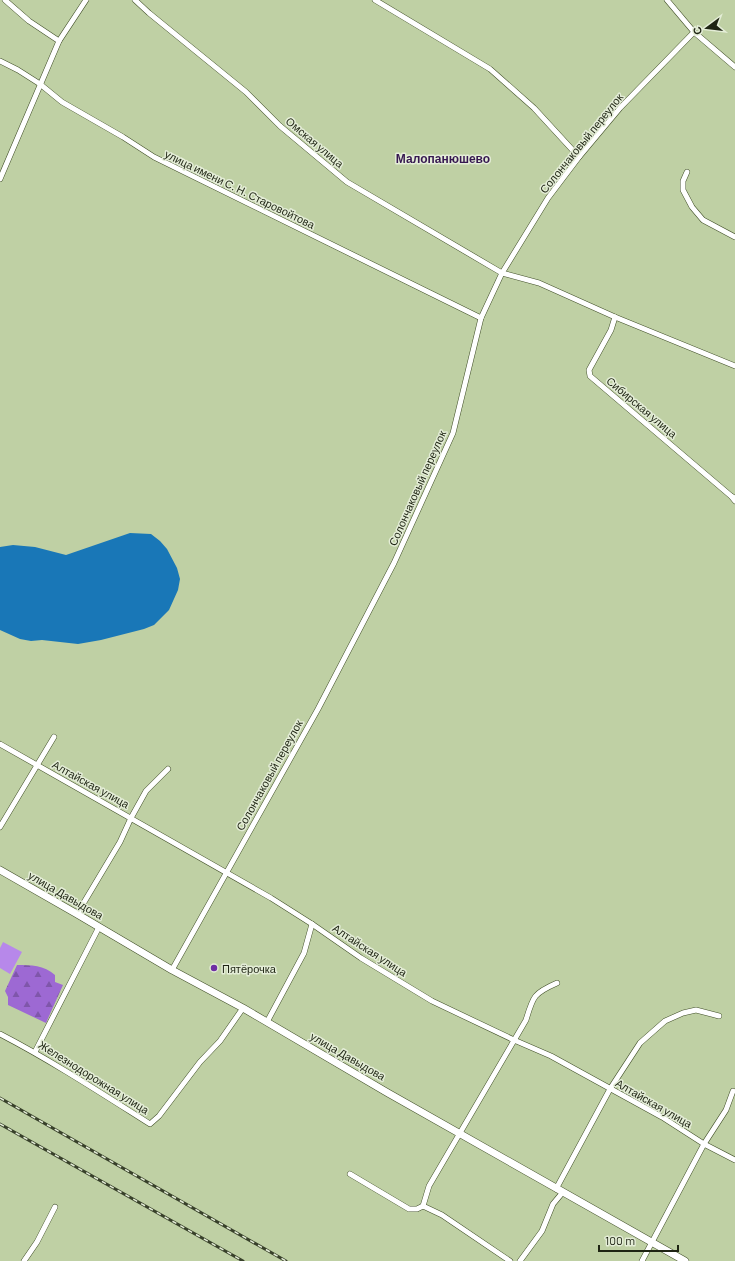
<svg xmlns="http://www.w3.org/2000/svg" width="735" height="1261" font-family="Barlow,sans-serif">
  <defs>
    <pattern id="forest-firs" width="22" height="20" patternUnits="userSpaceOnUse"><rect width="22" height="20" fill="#9d69d3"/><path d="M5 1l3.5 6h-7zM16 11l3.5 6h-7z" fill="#7f56aa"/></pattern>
  </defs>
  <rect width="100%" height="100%" fill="#bfd0a4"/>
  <path fill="url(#forest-firs)" d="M 17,965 C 31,965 44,965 55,975 L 55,982 L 63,985 L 46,1023 L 8,1005 L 8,997 L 5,991 Z"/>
  <polygon fill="#b788ea" points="3,942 22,952 10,974 0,968 0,948"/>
  <polygon fill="#1977b7" points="130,533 151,534 160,541 167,549 177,568 180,579 178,590 169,610 154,625 144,629 101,640 78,644 42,640 31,641 20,639 0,630 0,547 13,545 35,547 66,555"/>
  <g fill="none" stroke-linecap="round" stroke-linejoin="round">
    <defs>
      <g id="street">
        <polyline points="5,0 29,21 59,41"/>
        <polyline points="135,0 149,13 246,92 280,126 347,182 502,273 539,283 615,317 735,366"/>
        <polyline points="375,0 490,69 534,108 579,157"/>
        <polyline points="667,0 694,32 735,67"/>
        <polyline points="0,61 18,70 40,84 62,102 123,137 154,157 481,318"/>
        <polyline points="687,172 683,181 683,190 692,207 703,220 735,237"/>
        <polyline points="0,179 59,41 86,0"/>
        <polyline points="615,317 611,330 589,370 590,376 731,496"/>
        <polyline points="735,498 731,496 735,501"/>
        <polyline points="0,744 271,898 312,924 361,958 432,1001 514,1040 551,1056 662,1117 704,1144 735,1160"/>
        <polyline points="0,827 54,737"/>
        <polyline points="77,914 120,842 131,818 146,791 168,769"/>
        <polyline points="172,970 318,709 394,563 453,433 481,318 502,273 548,198 579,157 620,108 694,32"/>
        <polyline points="267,1022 304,953 312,924"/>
        <path d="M 0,1034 C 52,1061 101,1093 150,1124 L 159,1116 L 200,1062 L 220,1041 L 243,1008"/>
        <polyline points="35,1052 99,927"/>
        <polyline points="350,1174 409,1209 417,1209 423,1206 442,1215 510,1261"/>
        <polyline points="556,1189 610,1089 640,1043 665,1021 683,1013 696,1010 719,1016"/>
        <path d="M 423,1206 L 429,1186 L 526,1020 C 533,996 534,993 557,983"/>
        <polyline points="24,1261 37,1242 55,1207"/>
        <polyline points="520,1261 542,1231 553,1204 563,1192"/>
        <polyline points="642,1261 704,1144 726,1110 733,1091"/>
      </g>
      <polyline id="secondary" points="0,870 77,914 172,970 243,1008 388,1093 685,1261"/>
    </defs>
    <use href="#street" stroke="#414f28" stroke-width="6"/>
    <use href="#secondary" stroke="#414f28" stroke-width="8"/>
    <use href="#street" stroke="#fff" stroke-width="5"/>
    <use href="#secondary" stroke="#fff" stroke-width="7"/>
    <defs>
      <g id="rail">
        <polyline points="0,1098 286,1261"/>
        <polyline points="0,1124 243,1261"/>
      </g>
    </defs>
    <use href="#rail" stroke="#38402a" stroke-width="3"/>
    <use href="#rail" stroke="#e4edd7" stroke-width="1.5" stroke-dasharray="4.5" stroke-linecap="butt"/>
  </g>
  <circle fill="#6e2ea3" stroke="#e4edd7" stroke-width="1.5" cx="214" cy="968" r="4"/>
  <g text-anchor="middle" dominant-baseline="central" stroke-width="3" stroke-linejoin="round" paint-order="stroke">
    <g font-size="11" fill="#1e2413" stroke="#e4edd7">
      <text transform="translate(315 142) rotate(40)">Омская улица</text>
      <text transform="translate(581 143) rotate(-51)">Солончаковый переулок</text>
      <text transform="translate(240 189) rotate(26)">улица имени С. Н. Старовойтова</text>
      <text transform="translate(642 407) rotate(40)">Сибирская улица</text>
      <text transform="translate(417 488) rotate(-66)">Солончаковый переулок</text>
      <text transform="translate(269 775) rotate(-61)">Солончаковый переулок</text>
      <text transform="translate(91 784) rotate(29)">Алтайская улица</text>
      <text transform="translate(66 895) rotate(30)">улица Давыдова</text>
      <text transform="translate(370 950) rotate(33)">Алтайская улица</text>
      <text transform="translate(348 1056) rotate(30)">улица Давыдова</text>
      <text transform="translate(94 1077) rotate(32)">Железнодорожная улица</text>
      <text transform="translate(654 1103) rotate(30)">Алтайская улица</text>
    </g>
    <g font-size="11" fill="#1e2413" stroke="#e4edd7" text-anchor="start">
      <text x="222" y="968">Пятёрочка</text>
    </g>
    <g font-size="12" font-weight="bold" fill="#361850" stroke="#e4edd7">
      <text x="443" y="158">Малопанюшево</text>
    </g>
  </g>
  <g transform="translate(707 28) rotate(255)" stroke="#e4edd7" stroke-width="3" paint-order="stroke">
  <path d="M0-3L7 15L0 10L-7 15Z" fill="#1e2413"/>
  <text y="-6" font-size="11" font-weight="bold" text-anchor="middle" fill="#1e2413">С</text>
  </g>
  <path d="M599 1245v6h79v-6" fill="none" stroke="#1e2413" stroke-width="2"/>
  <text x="605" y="1245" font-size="12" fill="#1e2413" stroke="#e4edd7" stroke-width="3" paint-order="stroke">100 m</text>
</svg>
